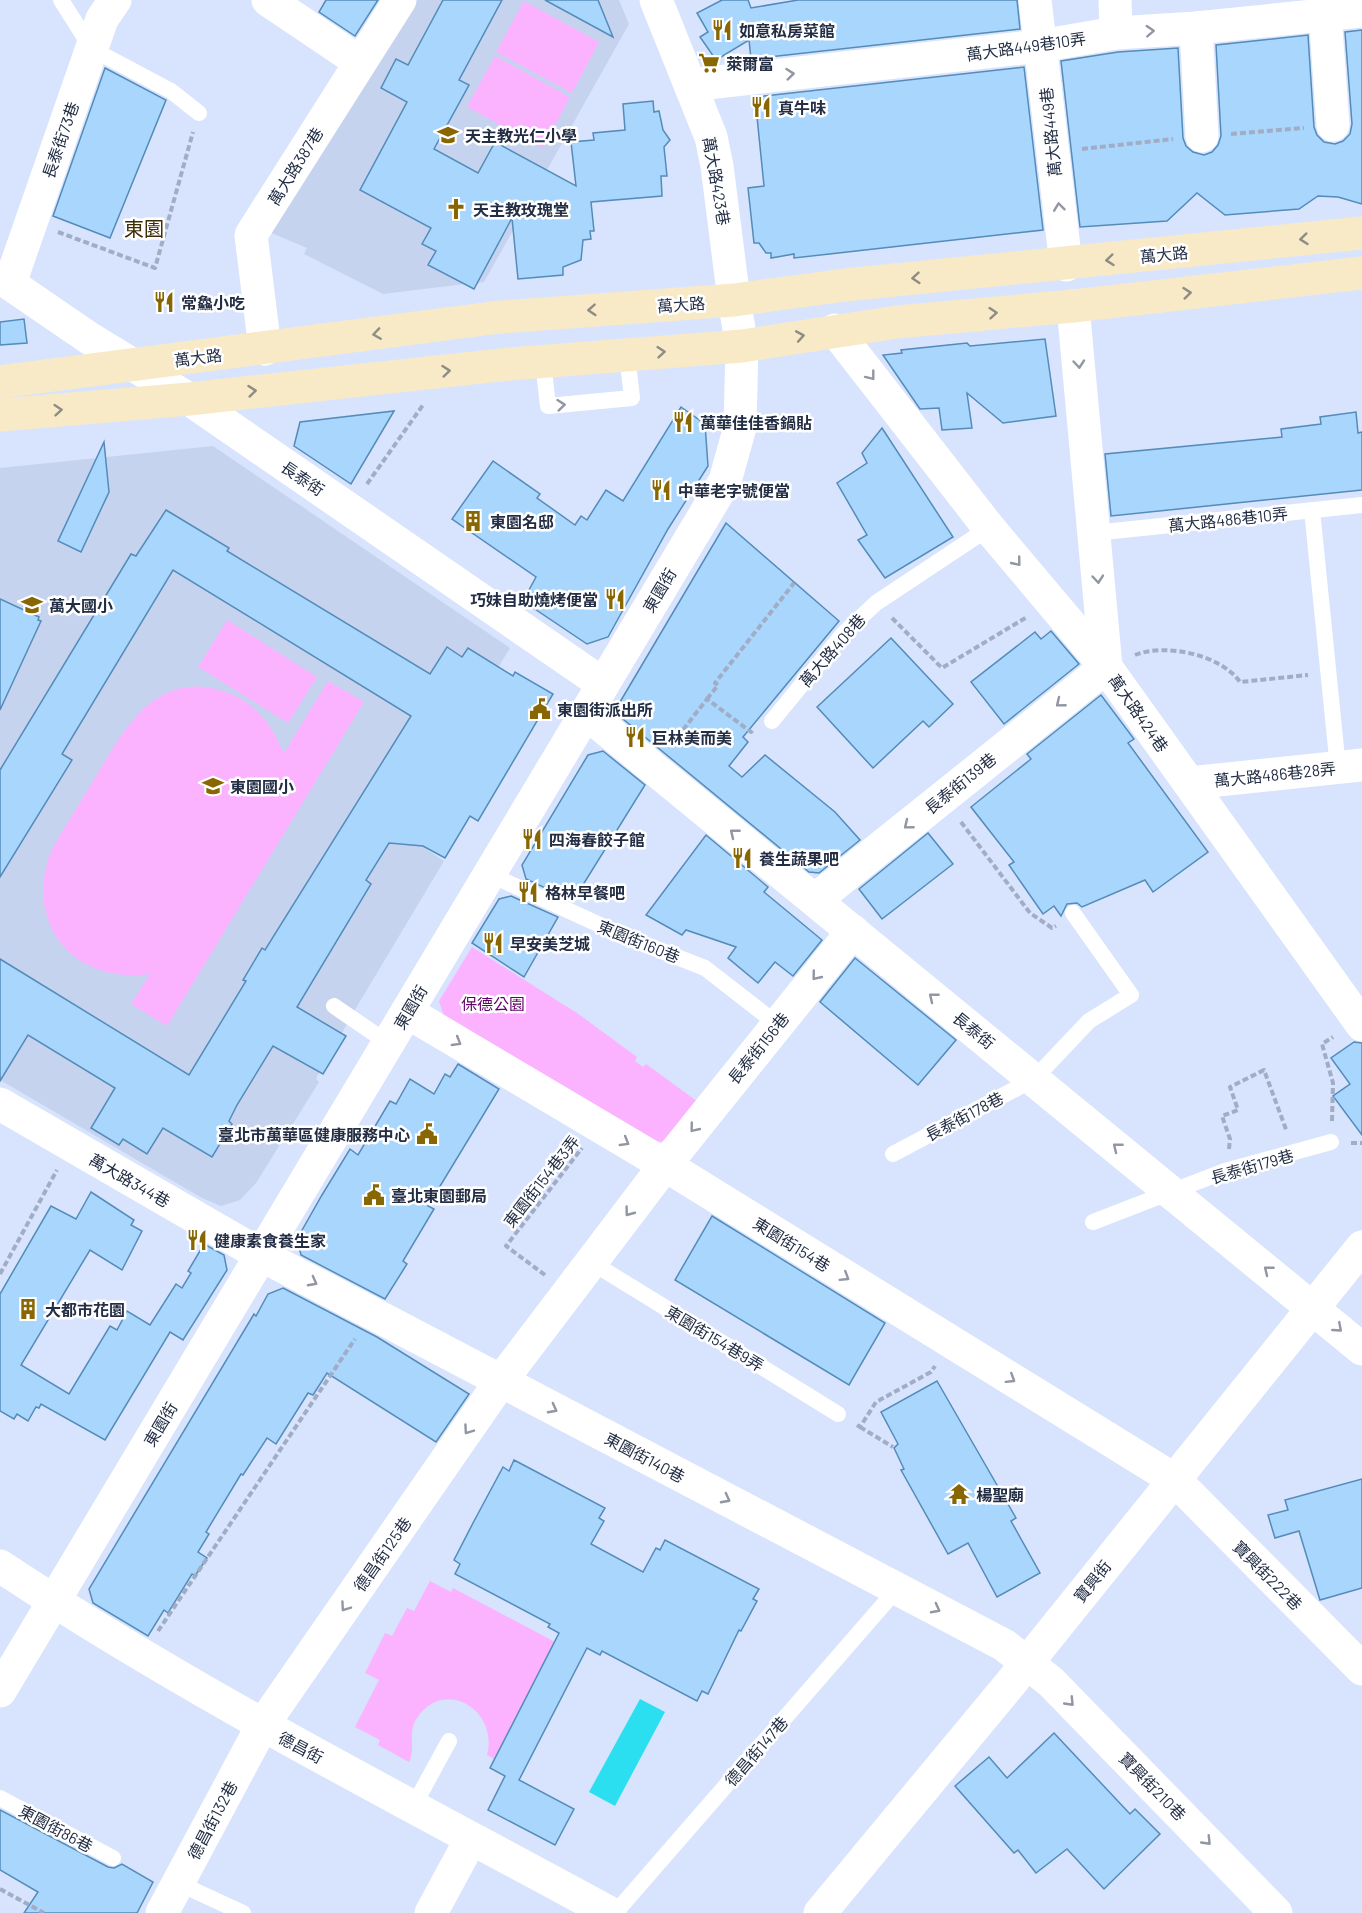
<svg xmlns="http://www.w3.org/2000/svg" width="1362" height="1913" font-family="Barlow,'Noto Sans TC',sans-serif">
  <rect width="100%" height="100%" fill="#d8e4fd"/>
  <g fill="#c6d3ee">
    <polygon points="414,0 619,0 629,24 484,282 477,283 473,290 465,284 383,294 304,254 307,248 269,232"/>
    <polygon points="213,446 510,648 398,830 444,861 350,1018 342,1033 346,1036 323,1074 319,1072 316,1079 319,1082 256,1183 240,1200 221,1206 202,1198 0,1080 0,468"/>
  </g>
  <g fill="#fbb2ff">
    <polygon points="524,1 599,42 572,93 496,52"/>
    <polygon points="495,56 570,97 543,148 467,107"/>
    <polygon points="227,620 317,677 288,723 198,667"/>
    <path d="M 328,681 L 364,702 L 167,1026 L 131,1004 L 150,974 C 72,985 21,920 53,847 C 68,822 83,797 98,773 C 126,726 157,670 223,691 C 255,701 271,724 284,753 Z"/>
    <polygon points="472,947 577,1013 637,1057 635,1061 643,1067 646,1064 698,1102 668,1140 651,1143 444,1017 439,1001"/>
    <path d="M 430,1581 L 451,1592 L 453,1588 L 555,1642 L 494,1759 L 487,1755 C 499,1710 444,1677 417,1718 C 407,1733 416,1748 409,1762 L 378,1745 L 380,1740 L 355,1727 L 379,1680 L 365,1673 L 385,1633 L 392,1636 L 407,1608 L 414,1611 Z"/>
  </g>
  <polygon fill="#2cdff0" points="640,1699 665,1712 615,1806 589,1792"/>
  <g fill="#a8d6fd" stroke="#548bb9" stroke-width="1.5">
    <polygon points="326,0 378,0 355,36 319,12"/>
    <polygon points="443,0 502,0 459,80 469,85 434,149 478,173 495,142 576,186 571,142 594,140 593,133 625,130 623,104 653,101 654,112 659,111 663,130 670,140 664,147 667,176 661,176 662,196 591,202 594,231 590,231 591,239 583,240 581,260 563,267 563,275 518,279 512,218 474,289 428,265 436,251 422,244 431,228 360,190 407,102 381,88 396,59 408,65"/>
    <polygon points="545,0 598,0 613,37"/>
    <polygon points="722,0 748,0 751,8 798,0 1017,0 1020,29 751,59 749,40 716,60 700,37 708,32 697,13"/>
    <polygon points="1362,30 1362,204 1338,197 1318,196 1299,209 1225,215 1197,193 1167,221 1080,227 1061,61 1118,52 1178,48 1183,138 1186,146 1193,152 1204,155 1212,152 1218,145 1221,136 1216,45 1308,35 1314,127 1317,135 1324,142 1335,144 1343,141 1350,134 1352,124 1345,32"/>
    <polygon points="1024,67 1043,230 794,258 794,254 771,258 771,253 766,253 759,243 754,243 748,188 764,186 755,97"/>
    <polygon points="105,68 166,100 110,238 53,216"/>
    <polygon points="24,319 27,343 0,345 0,322"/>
    <polygon points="1045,339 1056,416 1003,423 967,393 972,428 942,430 939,408 920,409 883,355 902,353 901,350 967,343 970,346"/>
    <polygon points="681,407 705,424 708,466 668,529 608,637 587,644 523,601 536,577 452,519 493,461 540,494 537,498 575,525 581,516 587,520 606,490 623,501"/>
    <polygon points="394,411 351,484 294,446 300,422"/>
    <polygon points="1356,412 1358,433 1362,432 1362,490 1111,516 1105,454 1282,437 1281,429 1321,424 1320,417"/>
    <polygon points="882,428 953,537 885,578 858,540 867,535 837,483 867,463 862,453"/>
    <polygon points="104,442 109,492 81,552 58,541"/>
    <polygon points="166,510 229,548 227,551 430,674 447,647 462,657 468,648 513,676 515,672 553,694 478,821 470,816 445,858 423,846 389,843 366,880 371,884 297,1007 346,1036 323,1074 273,1046 237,1105 229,1121 232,1124 212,1157 163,1128 147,1154 123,1139 119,1145 91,1128 115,1088 28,1035 0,1081 0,959 189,1075 246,981 243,980 262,948 265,950 411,716 173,570 62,754 72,760 0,877 0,770 131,554 136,556"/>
    <polygon points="726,523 839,621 743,737 748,742 729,766 742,777 765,755 835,812 860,840 819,873 809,872 623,719 620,702"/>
    <polygon points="0,599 39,617 38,620 41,621 0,710"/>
    <polygon points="1051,631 1079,664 1004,724 971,682 1035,632 1041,639"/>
    <polygon points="891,638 953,704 929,727 923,721 873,768 817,707"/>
    <polygon points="1101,695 1134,739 1128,743 1208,852 1153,892 1145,880 1082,907 1077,903 1067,904 1061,916 1054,906 1043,914 1009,865 1014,862 971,807 1031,759 1027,754"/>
    <polygon points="603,751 645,785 573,901 526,879 522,865 588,755"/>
    <polygon points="928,833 953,864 882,919 859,889"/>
    <polygon points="706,835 768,887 764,892 822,940 793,976 775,962 758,983 728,958 736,947 686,930 682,935 646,915"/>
    <polygon points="511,896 558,917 524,977 472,943 499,899"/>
    <polygon points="855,958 956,1040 918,1085 820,1002"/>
    <polygon points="1354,1042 1362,1043 1362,1135 1333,1096 1350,1084 1331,1058"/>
    <polygon points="458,1064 499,1089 428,1206 434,1209 403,1261 407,1264 385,1299 301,1255 297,1239 322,1195 350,1149 358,1155 390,1101 396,1104 410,1079 434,1094 445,1074 450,1077"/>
    <polygon points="91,1192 134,1220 131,1225 142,1231 122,1270 90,1250 21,1365 69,1394 110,1326 117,1330 127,1311 150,1325 176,1284 182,1288 191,1273 188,1271 204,1244 224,1255 227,1270 183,1340 170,1332 105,1440 41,1404 39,1408 36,1407 28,1421 17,1414 14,1419 0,1411 0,1294 51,1206 76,1219"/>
    <polygon points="712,1216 885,1323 849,1385 675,1280"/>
    <polygon points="283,1288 377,1337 469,1394 436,1442 327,1373 313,1395 308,1393 276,1444 267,1438 243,1475 241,1474 206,1532 209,1534 198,1552 207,1558 195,1576 192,1574 168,1613 164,1610 148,1636 93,1603 89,1589 254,1314 256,1316 268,1294"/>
    <polygon points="937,1381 1016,1518 1011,1521 1040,1573 997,1597 968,1543 948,1554 901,1470 904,1469 894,1448 898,1444 881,1412"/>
    <polygon points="514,1460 605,1508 599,1518 604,1521 591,1544 643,1572 656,1548 660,1550 665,1540 759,1589 753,1599 757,1601 741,1631 739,1630 708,1694 702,1691 697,1701 602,1651 600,1655 587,1648 519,1780 574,1809 555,1845 488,1810 505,1776 490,1768 559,1633 548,1627 550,1624 455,1574 460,1564 454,1560 473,1523 503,1467 509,1471"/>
    <polygon points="1362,1479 1362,1588 1320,1600 1299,1531 1275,1538 1268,1515 1288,1510 1285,1500"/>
    <polygon points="1054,1733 1130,1814 1135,1809 1160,1834 1104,1889 1067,1849 1036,1873 1018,1850 1014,1853 955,1786 989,1757 1007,1778"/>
    <polygon points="0,1810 108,1867 114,1868 122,1864 153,1882 137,1913 24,1913 38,1892 0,1870"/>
  </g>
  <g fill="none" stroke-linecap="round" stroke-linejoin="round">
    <g stroke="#a1acc5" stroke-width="4" stroke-dasharray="6 3" stroke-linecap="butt">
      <polyline points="1231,134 1304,128"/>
      <polyline points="1082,149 1173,139"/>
      <polyline points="58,232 155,268 193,132"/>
      <polyline points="367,484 423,405"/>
      <polyline points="892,618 942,668 1027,617"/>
      <path d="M 1135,655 C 1165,643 1220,654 1240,682 L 1308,675"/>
      <polyline points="707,699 718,685 715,683 794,583"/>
      <polyline points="672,744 707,699 751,732 753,730"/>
      <polyline points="961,822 1030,913 1052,928 1056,926"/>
      <polyline points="1332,1121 1333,1083 1322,1044 1333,1037"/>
      <polyline points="1351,1143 1362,1143"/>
      <polyline points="1229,1149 1230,1139 1222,1116 1238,1110 1230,1087 1264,1070 1287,1132"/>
      <polyline points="0,1274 57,1170"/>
      <polyline points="545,1275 506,1246 582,1148"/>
      <polyline points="857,1425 860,1427 876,1402 931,1372 935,1366"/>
      <polyline points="860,1427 893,1447"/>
      <polyline points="158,1631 355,1339"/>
      <polyline points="0,1889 44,1913"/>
    </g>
    <g stroke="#fff" stroke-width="16">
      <polyline points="61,0 92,49 171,91 199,113"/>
      <polyline points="543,362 548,406 632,398 627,355"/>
      <polyline points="1312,510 1338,768"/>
      <polyline points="1094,533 1362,505"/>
      <polyline points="772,721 844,633 876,603 989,528"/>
      <polyline points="489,874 626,937 705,968 777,1024"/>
      <polyline points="334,1006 388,1043"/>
      <polyline points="893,1154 1034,1079 1089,1021 1131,995 1073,913"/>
      <polyline points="1093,1222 1225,1171 1331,1142"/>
      <polyline points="591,1262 838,1414"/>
      <polyline points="0,1798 113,1858"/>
      <polyline points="413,1807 449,1741"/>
      <polyline points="178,1883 243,1913"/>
      <polyline points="615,1913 897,1589"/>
    </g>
    <g stroke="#fff" stroke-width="33">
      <polyline points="268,0 360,62"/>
      <polyline points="656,0 711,137 717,166 734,300"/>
      <polyline points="1035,0 1066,265"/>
      <polyline points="1115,0 1116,33"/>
      <polyline points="1325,14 1333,125"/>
      <polyline points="1196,28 1202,136"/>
      <polyline points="690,85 1040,46 1116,33 1196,28 1362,11"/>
      <polyline points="0,277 89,338 189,399 603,684"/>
      <polyline points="10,283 102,19 115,0"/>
      <polyline points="1073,306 1106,667"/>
      <polyline points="835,330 989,528 1106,667 1362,1025"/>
      <polyline points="265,349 251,235 400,0"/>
      <polyline points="586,713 1362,1349"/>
      <polyline points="1189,783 1362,765"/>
      <polyline points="815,900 1106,667"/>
      <polyline points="407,1012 665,1165 1175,1480 1362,1669"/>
      <polyline points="0,1104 261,1255 1004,1645 1051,1682 1276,1913"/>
      <path d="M 0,1566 C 195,1695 404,1801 610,1913"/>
      <polyline points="162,1913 262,1726 501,1381 665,1165 853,931"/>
      <polyline points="431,1913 471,1839"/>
    </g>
    <g stroke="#fff" stroke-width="33">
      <polyline points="0,1691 725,481 740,427 742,346 734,300"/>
      <polyline points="820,1913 1010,1684 1362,1247"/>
    </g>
    <g stroke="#f9eac7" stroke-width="33">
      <polyline points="0,382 500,317 734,300 845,285 1362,233"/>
      <polyline points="0,415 189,399 510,364 742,346 897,322 1073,306 1362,273"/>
    </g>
  </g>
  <defs><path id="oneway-chevron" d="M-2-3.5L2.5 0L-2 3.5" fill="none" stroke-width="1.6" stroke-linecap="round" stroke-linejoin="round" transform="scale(1.5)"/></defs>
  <g stroke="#9196a2">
    <use href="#oneway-chevron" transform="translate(1150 31) rotate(-3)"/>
    <use href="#oneway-chevron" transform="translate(790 74) rotate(-6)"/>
    <use href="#oneway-chevron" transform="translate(1059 207) rotate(-97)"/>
    <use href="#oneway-chevron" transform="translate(1079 364) rotate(85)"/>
    <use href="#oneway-chevron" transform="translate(871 376) rotate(52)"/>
    <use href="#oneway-chevron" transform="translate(561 405) rotate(-6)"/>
    <use href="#oneway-chevron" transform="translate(1017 562) rotate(51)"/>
    <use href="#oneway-chevron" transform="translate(1098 579) rotate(85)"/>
    <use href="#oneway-chevron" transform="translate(1060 703) rotate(141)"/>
    <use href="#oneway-chevron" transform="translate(908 825) rotate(141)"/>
    <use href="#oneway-chevron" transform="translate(734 833) rotate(-141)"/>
    <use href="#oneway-chevron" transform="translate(816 976) rotate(129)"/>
    <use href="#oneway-chevron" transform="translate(933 997) rotate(-141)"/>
    <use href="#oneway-chevron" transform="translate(457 1042) rotate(31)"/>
    <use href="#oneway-chevron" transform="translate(694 1128) rotate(129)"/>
    <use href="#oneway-chevron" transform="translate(625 1142) rotate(31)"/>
    <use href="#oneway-chevron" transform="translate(1117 1147) rotate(-141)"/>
    <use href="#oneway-chevron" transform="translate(629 1212) rotate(127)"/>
    <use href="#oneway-chevron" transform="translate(1268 1270) rotate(-141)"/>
    <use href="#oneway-chevron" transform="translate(845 1277) rotate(32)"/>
    <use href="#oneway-chevron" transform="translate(313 1282) rotate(28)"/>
    <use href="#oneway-chevron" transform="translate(1338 1328) rotate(41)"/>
    <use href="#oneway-chevron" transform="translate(1011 1379) rotate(32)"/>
    <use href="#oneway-chevron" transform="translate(553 1409) rotate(28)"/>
    <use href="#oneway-chevron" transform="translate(468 1430) rotate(125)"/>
    <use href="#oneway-chevron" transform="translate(726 1499) rotate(28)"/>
    <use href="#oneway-chevron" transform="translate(345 1607) rotate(125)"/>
    <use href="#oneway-chevron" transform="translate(936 1609) rotate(28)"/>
    <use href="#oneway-chevron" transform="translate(1070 1702) rotate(46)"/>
    <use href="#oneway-chevron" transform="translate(1207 1841) rotate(46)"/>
  </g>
  <g stroke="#8e8c86">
    <use href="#oneway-chevron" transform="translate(1304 239) rotate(174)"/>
    <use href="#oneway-chevron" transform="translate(1110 260) rotate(174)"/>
    <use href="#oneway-chevron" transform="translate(916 278) rotate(175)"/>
    <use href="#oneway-chevron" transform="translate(1187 293) rotate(-6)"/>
    <use href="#oneway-chevron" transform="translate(592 310) rotate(176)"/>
    <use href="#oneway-chevron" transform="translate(993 313) rotate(-5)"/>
    <use href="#oneway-chevron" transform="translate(377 334) rotate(172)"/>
    <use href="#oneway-chevron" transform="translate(800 336) rotate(-10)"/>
    <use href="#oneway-chevron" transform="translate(661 352) rotate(-5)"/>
    <use href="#oneway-chevron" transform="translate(446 371) rotate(-6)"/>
    <use href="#oneway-chevron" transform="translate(252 391) rotate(-6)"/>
    <use href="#oneway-chevron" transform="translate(58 410) rotate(-5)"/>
  </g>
  <defs>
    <symbol id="restaurant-bare" viewBox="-9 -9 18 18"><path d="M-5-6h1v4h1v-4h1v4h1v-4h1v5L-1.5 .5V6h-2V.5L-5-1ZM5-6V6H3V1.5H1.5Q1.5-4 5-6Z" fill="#886602" stroke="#fff" stroke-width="2.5" paint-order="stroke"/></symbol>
    <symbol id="supermarket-bare" viewBox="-9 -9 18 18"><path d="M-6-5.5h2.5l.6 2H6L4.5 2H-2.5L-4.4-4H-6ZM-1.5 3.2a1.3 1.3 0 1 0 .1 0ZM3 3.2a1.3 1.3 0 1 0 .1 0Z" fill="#886602" stroke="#fff" stroke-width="2.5" paint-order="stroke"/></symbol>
    <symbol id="school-bare" viewBox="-9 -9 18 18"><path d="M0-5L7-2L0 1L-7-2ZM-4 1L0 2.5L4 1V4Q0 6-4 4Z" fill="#886602" stroke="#fff" stroke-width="2.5" paint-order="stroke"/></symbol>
    <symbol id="church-bare" viewBox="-9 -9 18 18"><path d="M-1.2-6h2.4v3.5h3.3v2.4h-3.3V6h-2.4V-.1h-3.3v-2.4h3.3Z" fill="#886602" stroke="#fff" stroke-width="2.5" paint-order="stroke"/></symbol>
    <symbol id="building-bare" viewBox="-9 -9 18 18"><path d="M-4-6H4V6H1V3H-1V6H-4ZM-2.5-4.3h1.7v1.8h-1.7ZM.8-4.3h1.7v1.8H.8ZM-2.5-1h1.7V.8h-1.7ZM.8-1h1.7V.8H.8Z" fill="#886602" stroke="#fff" stroke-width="2.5" paint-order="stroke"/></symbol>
    <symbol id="civic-bare" viewBox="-9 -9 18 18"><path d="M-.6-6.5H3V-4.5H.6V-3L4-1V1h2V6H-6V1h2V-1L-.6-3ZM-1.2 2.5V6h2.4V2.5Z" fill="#886602" stroke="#fff" stroke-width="2.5" paint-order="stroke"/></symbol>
    <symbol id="temple-bare" viewBox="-9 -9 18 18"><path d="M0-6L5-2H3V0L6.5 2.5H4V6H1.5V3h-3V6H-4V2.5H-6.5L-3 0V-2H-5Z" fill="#886602" stroke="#fff" stroke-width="2.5" paint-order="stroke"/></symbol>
  </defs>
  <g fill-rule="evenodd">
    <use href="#restaurant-bare" x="707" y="15" width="30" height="30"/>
    <use href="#supermarket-bare" x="694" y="48" width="30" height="30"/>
    <use href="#restaurant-bare" x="746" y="92" width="30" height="30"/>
    <use href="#school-bare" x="433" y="120" width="30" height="30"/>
    <use href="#church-bare" x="441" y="194" width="30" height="30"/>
    <use href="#restaurant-bare" x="149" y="287" width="30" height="30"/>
    <use href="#restaurant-bare" x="668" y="407" width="30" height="30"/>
    <use href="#restaurant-bare" x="646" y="475" width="30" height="30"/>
    <use href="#building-bare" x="458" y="506" width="30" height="30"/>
    <use href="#restaurant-bare" x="600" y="584" width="30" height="30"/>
    <use href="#school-bare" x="17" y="590" width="30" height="30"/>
    <use href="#civic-bare" x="525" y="694" width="30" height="30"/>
    <use href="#restaurant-bare" x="620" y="722" width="30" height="30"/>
    <use href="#school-bare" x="198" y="771" width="30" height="30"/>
    <use href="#restaurant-bare" x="517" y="824" width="30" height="30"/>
    <use href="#restaurant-bare" x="727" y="843" width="30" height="30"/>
    <use href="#restaurant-bare" x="513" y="877" width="30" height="30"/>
    <use href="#restaurant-bare" x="478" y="928" width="30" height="30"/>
    <use href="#civic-bare" x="412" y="1119" width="30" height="30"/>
    <use href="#civic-bare" x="359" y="1180" width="30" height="30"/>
    <use href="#restaurant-bare" x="182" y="1225" width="30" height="30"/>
    <use href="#building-bare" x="13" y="1294" width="30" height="30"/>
    <use href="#temple-bare" x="944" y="1479" width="30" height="30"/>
  </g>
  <g text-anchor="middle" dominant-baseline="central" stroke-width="5" stroke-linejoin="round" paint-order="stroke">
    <g font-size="16" font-weight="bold" fill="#232e45" stroke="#fff" text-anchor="start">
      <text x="739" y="30">如意私房菜館</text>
      <text x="726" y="63">萊爾富</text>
      <text x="778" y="107">真牛味</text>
      <text x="465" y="135">天主教光仁小學</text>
      <text x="473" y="209">天主教玫瑰堂</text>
      <text x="181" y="302">常鱻小吃</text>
      <text x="700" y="422">萬華佳佳香鍋貼</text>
      <text x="678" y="490">中華老字號便當</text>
      <text x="490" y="521">東園名邸</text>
      <text x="598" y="599" text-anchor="end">巧妹自助燒烤便當</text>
      <text x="49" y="605">萬大國小</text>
      <text x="557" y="709">東園街派出所</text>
      <text x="652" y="737">巨林美而美</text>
      <text x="230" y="786">東園國小</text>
      <text x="549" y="839">四海春餃子館</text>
      <text x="759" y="858">養生蔬果吧</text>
      <text x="545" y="892">格林早餐吧</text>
      <text x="510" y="943">早安美芝城</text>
      <text x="410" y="1134" text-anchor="end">臺北市萬華區健康服務中心</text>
      <text x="391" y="1195">臺北東園郵局</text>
      <text x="214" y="1240">健康素食養生家</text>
      <text x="45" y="1309">大都市花園</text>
      <text x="976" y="1494">楊聖廟</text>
    </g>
    <g font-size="16" fill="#232e45" stroke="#fff">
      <text transform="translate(1026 46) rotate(-8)">萬大路449巷10弄</text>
      <text transform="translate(1050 132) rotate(-96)">萬大路449巷</text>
      <text transform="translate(60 140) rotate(-71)">長泰街73巷</text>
      <text transform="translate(295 166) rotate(-58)">萬大路387巷</text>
      <text transform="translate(717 181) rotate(80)">萬大路423巷</text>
      <text transform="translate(1164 254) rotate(-6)">萬大路</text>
      <text transform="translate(681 304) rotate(-4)">萬大路</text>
      <text transform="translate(198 357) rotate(-7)">萬大路</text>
      <text transform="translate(303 478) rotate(34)">長泰街</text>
      <text transform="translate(1228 519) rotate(-6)">萬大路486巷10弄</text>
      <text transform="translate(659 590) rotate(-59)">東園街</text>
      <text transform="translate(832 650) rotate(-49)">萬大路408巷</text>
      <text transform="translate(1139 713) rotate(55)">萬大路424巷</text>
      <text transform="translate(1275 774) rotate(-6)">萬大路486巷28弄</text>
      <text transform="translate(960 783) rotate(-39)">長泰街139巷</text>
      <text transform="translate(639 941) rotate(22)">東園街160巷</text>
      <text transform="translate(410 1007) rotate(-59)">東園街</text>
      <text transform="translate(974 1030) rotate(39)">長泰街</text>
      <text transform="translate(758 1048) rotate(-51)">長泰街156巷</text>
      <text transform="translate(964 1116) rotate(-28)">長泰街178巷</text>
      <text transform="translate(1252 1166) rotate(-16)">長泰街179巷</text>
      <text transform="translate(130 1180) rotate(30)">萬大路344巷</text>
      <text transform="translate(541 1181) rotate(-52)">東園街154巷3弄</text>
      <text transform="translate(792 1244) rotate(32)">東園街154巷</text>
      <text transform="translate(715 1338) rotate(31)">東園街154巷9弄</text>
      <text transform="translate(160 1424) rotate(-59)">東園街</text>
      <text transform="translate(645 1457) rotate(28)">東園街140巷</text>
      <text transform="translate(382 1554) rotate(-55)">德昌街125巷</text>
      <text transform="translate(1268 1575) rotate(45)">寶興街222巷</text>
      <text transform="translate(1092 1581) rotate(-51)">寶興街</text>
      <text transform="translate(301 1747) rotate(28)">德昌街</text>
      <text transform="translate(756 1751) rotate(-49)">德昌街147巷</text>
      <text transform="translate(1153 1786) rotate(46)">寶興街210巷</text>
      <text transform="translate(212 1820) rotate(-62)">德昌街132巷</text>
      <text transform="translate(56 1828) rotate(28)">東園街86巷</text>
    </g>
    <g font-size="16" fill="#610067" stroke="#fff">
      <text x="493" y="1003">保德公園</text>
    </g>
    <g font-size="20" fill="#3f2e05" stroke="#fff">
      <text x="144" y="228">東園</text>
    </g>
  </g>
</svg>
